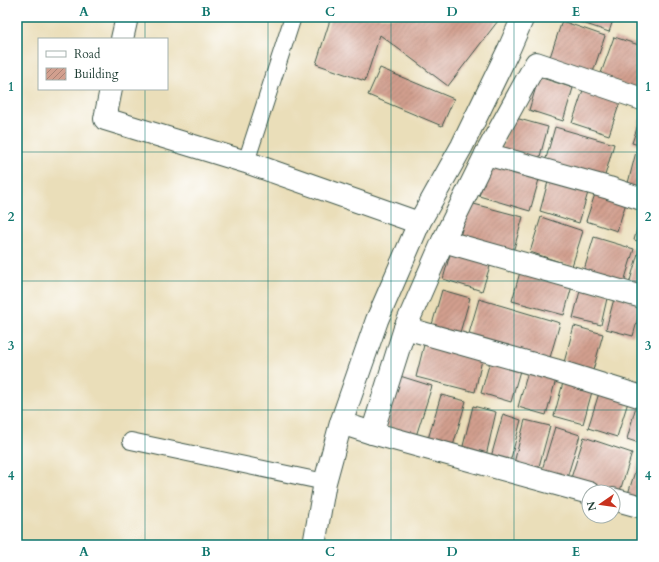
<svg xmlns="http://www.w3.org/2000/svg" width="659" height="562" font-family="Cardo,serif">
  <defs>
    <pattern id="building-hatch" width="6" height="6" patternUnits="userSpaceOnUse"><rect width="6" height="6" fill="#d29f8e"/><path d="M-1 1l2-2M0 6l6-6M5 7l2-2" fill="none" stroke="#aa8375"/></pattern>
  </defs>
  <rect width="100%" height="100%" fill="#fff"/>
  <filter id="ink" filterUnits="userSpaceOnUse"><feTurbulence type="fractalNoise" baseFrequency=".025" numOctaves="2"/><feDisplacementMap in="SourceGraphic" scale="8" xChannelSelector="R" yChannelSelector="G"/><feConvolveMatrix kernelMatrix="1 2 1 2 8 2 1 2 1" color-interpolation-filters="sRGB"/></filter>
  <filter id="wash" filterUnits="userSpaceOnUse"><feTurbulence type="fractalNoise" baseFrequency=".012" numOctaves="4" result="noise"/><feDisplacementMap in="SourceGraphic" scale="16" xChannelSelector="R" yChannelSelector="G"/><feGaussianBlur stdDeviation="0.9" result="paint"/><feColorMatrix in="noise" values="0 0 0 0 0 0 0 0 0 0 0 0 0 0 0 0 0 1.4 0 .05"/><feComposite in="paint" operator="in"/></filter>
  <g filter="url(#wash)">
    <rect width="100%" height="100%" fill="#eadeb9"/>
    <g id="blocks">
      <g fill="url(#building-hatch)">
        <polygon points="331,17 501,17 448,86 380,35 365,81 316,64"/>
        <polygon points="566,17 614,17 609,32"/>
        <polygon points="562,21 605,36 592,75 549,60"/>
        <polygon points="642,21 642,35 638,33"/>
        <polygon points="614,37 642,46 642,91 600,76"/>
        <polygon points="380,68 454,99 442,126 368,95"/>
        <polygon points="539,77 573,88 563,121 529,110"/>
        <polygon points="583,90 620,102 609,135 572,123"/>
        <polygon points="642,113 642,146 632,143"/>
        <polygon points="512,117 548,127 539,160 502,150"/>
        <polygon points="555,127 614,144 604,179 545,162"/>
        <polygon points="636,152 642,153 642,191 627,187"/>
        <polygon points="491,160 540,176 530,211 479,196"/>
        <polygon points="549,178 589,189 579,223 540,211"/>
        <polygon points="596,191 627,200 617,231 586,221"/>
        <polygon points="470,203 523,217 513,252 460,236"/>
        <polygon points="642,212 642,242 634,240"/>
        <polygon points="541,217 583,231 572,266 530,252"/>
        <polygon points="594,237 634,249 624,282 584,270"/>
        <polygon points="452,247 492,260 482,291 443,279"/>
        <polygon points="639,250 642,251 642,288 629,284"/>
        <polygon points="520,272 572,286 564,315 512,301"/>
        <polygon points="581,287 608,294 601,325 573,318"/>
        <polygon points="442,290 470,298 459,336 431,328"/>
        <polygon points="615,295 642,304 633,336 606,329"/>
        <polygon points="479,299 560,323 549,361 468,337"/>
        <polygon points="574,326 603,334 592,374 563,366"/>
        <polygon points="425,341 483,355 475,392 416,377"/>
        <polygon points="491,358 521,367 511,402 481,393"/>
        <polygon points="529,368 557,376 546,415 518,407"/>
        <polygon points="400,376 432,386 416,436 385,426"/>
        <polygon points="564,379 593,388 583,424 554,416"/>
        <polygon points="600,390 629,399 617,437 588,428"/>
        <polygon points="441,395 466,401 453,446 428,439"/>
        <polygon points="473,406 496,412 486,456 462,450"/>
        <polygon points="636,406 642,407 642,444 627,439"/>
        <polygon points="503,414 521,420 510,462 491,457"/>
        <polygon points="525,420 550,426 538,470 514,463"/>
        <polygon points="555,427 580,435 566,481 541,473"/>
        <polygon points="584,437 632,453 619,494 571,478"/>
        <polygon points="642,449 642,501 627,497"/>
      </g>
    </g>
  </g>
  <g filter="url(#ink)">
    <use href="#blocks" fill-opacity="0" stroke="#3d5548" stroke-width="1"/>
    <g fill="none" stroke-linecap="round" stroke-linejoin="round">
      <defs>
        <g id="service">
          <polyline points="246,162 293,17"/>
          <polyline points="131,441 325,482"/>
        </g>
        <g id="minor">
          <polyline points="122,39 127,17"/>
          <polyline points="111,89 105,119 246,162 419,223"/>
          <polyline points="486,154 609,188 642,199"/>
          <polyline points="443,241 642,297"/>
          <polyline points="405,328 555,370 642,397"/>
          <polyline points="341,423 372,433 589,493"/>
          <polyline points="372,433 405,328 443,241 486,154 536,63 642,99"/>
          <polyline points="613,499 642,507"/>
          <polyline points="314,545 325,482 341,423 377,320 419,223 462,146 509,49 523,17"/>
        </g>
      </defs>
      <use href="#service" stroke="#3d5548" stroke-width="18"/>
      <use href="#minor" stroke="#3d5548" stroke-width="24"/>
      <use href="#service" stroke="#fff" stroke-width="16"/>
      <use href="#minor" stroke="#fff" stroke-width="22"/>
    </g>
  </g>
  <path fill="none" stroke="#0f766e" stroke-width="1" stroke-opacity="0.55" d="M 145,17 L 145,39M 268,17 L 268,545M 391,17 L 391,545M 514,17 L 514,545M 145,89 L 145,545M 17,152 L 642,152M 17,281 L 642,281M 17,410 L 642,410"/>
  <rect width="659" height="562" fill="none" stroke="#fff" stroke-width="44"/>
  <rect x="38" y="38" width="130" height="52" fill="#ffffff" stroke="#a5b1ae"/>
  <rect x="46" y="51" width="20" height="6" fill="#ffffff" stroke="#a5b1ae"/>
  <text x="74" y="58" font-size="12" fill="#1f3d34">Road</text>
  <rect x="46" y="68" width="20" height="12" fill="url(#building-hatch)" stroke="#a5b1ae"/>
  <text x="74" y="78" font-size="12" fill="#1f3d34">Building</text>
  <g transform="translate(601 504) rotate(257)"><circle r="19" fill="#ffffff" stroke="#a5b1ae"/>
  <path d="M0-3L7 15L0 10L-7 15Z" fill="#c8321e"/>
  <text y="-6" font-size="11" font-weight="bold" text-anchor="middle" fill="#1f3d34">N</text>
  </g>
  <rect x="22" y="22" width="615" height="518" fill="none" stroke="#0f766e" stroke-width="1.5"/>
  <g font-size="13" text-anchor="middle" font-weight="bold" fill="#0f766e">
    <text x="84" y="16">A</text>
    <text x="206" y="16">B</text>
    <text x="330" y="16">C</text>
    <text x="452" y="16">D</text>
    <text x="576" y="16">E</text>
    <text x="11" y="91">1</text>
    <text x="648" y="91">1</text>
    <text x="11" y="221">2</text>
    <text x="648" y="221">2</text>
    <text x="11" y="350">3</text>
    <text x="648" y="350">3</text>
    <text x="11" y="480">4</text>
    <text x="648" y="480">4</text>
    <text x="84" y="556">A</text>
    <text x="206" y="556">B</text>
    <text x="330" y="556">C</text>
    <text x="452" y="556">D</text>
    <text x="576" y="556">E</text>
  </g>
</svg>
